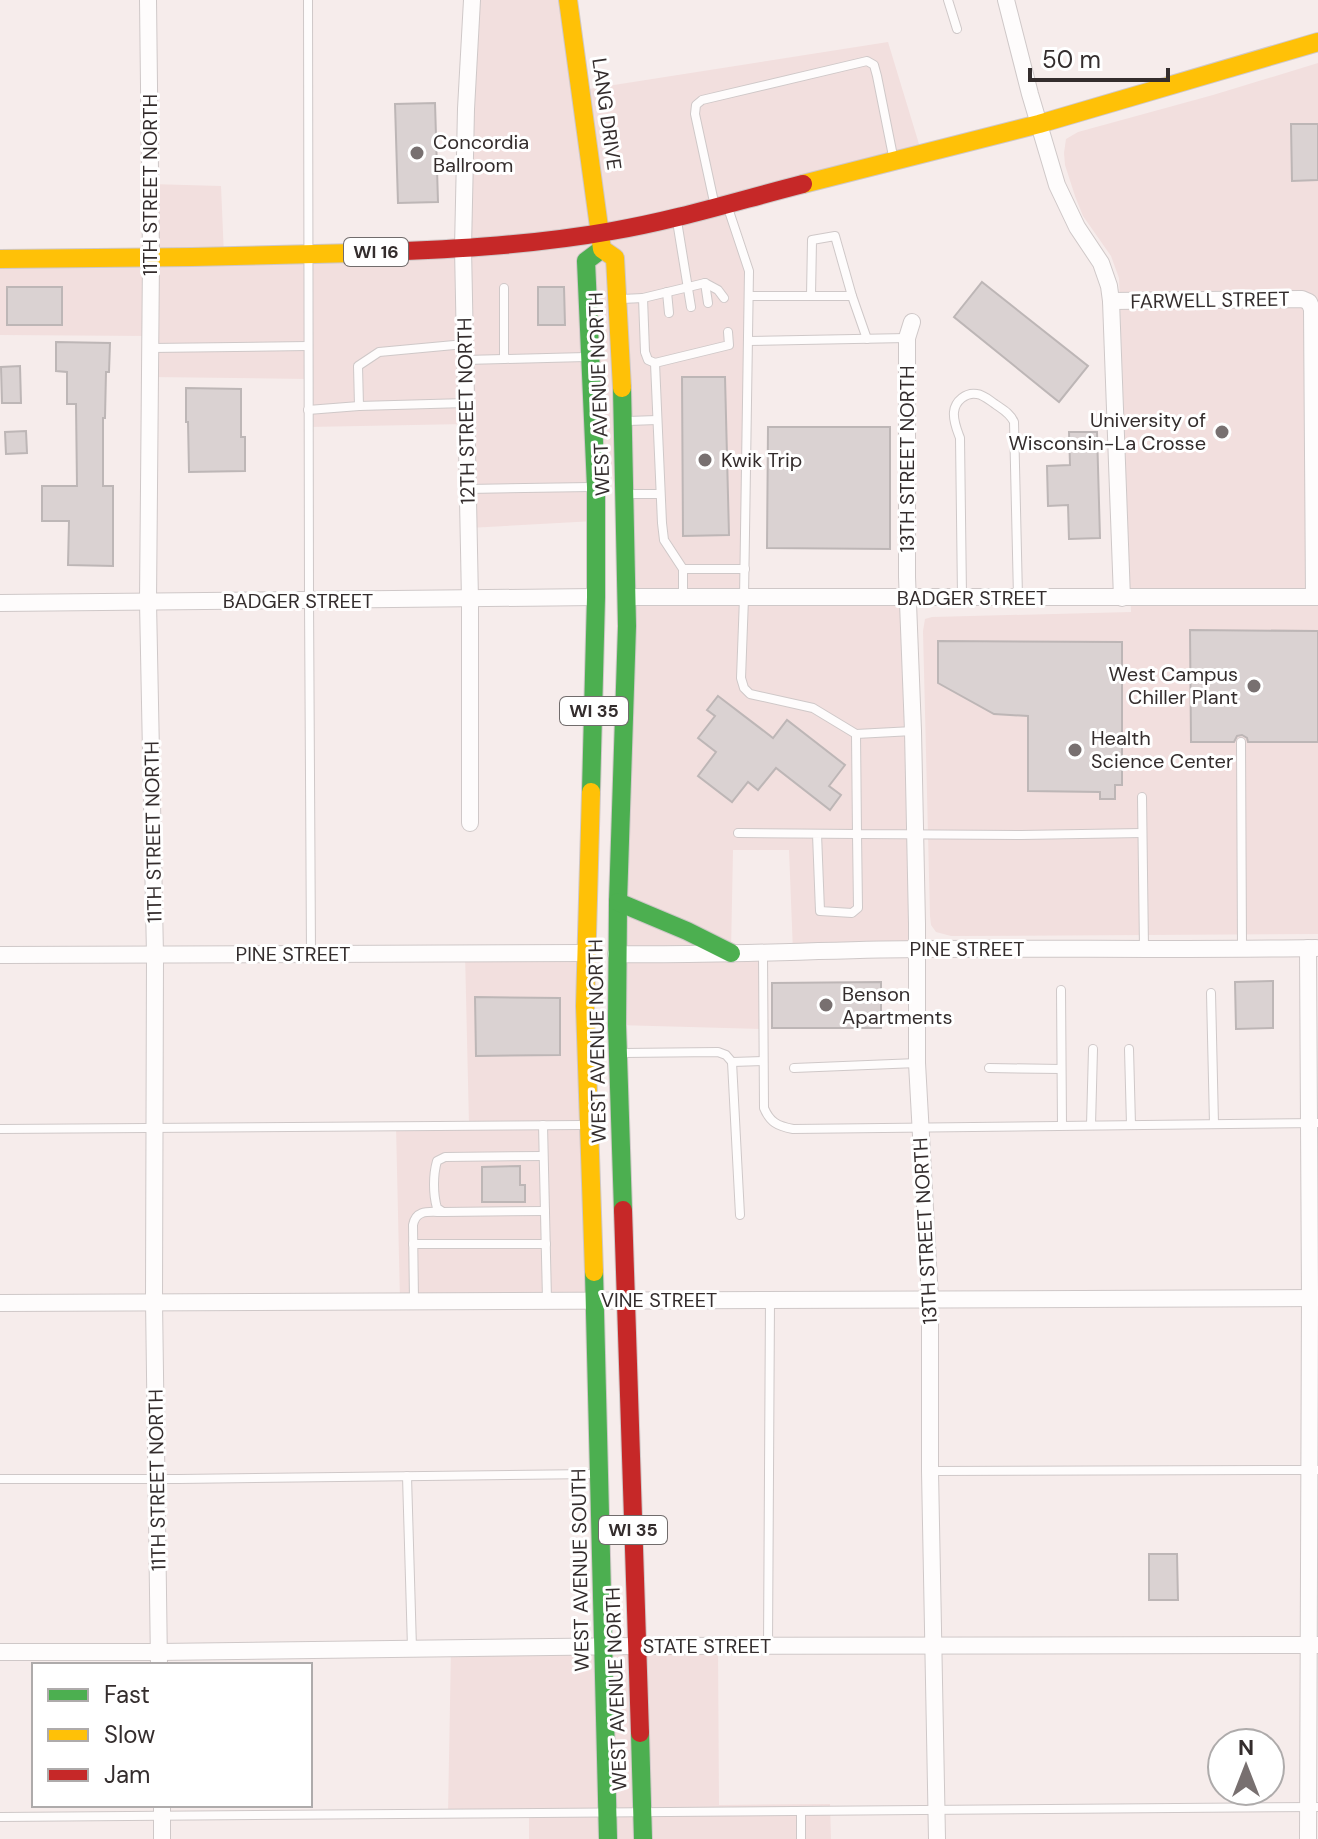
<svg xmlns="http://www.w3.org/2000/svg" width="1318" height="1839" font-family="'DM Sans',sans-serif">
  <rect width="100%" height="100%" fill="#f6eceb"/>
  <g fill="#f2dfde">
    <polygon points="480,0 568,0 582,90 888,42 922,154 727,204 749,271 744,598 909,598 916,949 793,952 789,850 733,850 731,952 763,953 762,1029 617,1025 620,522 607,441 595,521 469,528 466,424 308,427 308,379 150,377 150,336 0,335 0,259 150,258 150,184 221,186 224,256 462,248"/>
    <polygon points="1318,63 1318,934 951,936 936,932 931,925 930,916 923,631 925,619 932,617 1131,612 1119,278 1111,256 1083,216 1075,196 1065,165 1064,153 1066,139 1078,132 1213,95"/>
    <polygon points="465,952 587,953 595,1300 400,1301 396,1126 469,1125"/>
    <polygon points="718,1646 719,1805 830,1804 831,1839 529,1839 529,1814 448,1814 451,1648"/>
  </g>
  <g fill="#dad2d2" stroke="#bdb6b6" stroke-width="2">
    <polygon points="435,103 438,202 398,203 395,104"/>
    <polygon points="1291,124 1318,124 1318,180 1292,181"/>
    <polygon points="982,282 1088,366 1059,402 954,317"/>
    <rect x="7" y="287" width="55" height="38"/>
    <polygon points="538,287 564,287 565,325 538,325"/>
    <polygon points="56,342 110,343 109,372 106,372 105,418 103,418 103,486 113,486 113,566 68,565 69,521 42,521 42,486 77,486 76,404 67,404 67,372 56,371"/>
    <polygon points="20,366 21,403 2,403 1,367"/>
    <polygon points="682,377 725,377 729,535 683,536"/>
    <polygon points="186,388 241,389 241,437 245,437 245,471 189,472 188,422 186,422"/>
    <polygon points="768,427 890,427 890,549 767,548"/>
    <polygon points="26,431 27,453 6,454 5,432"/>
    <polygon points="1069,432 1097,432 1100,538 1069,539 1068,505 1048,506 1047,466 1070,465"/>
    <polygon points="1190,630 1318,631 1318,742 1248,742 1247,738 1242,735 1237,736 1234,742 1191,742"/>
    <polygon points="938,641 1122,642 1122,785 1115,785 1115,799 1100,799 1100,792 1028,791 1028,716 994,714 938,683"/>
    <polygon points="718,696 773,738 787,720 845,765 829,786 841,795 830,810 776,768 758,790 748,782 732,802 698,776 716,752 698,738 715,716 707,710"/>
    <polygon points="1273,981 1273,1028 1236,1029 1235,982"/>
    <polygon points="881,982 881,1028 772,1028 772,983"/>
    <polygon points="475,997 560,998 560,1055 476,1056"/>
    <polygon points="520,1166 520,1185 525,1185 525,1202 482,1202 482,1167"/>
    <polygon points="1149,1554 1177,1554 1178,1600 1149,1600"/>
  </g>
  <g fill="none" stroke-linecap="round" stroke-linejoin="round">
    <defs>
      <g id="lane">
        <polyline points="308,0 309,601 311,953"/>
        <polyline points="948,0 957,29"/>
        <polyline points="714,202 695,114 696,105 702,100 867,61 874,65 877,76 893,156"/>
        <polyline points="728,208 749,271 744,598 741,678 744,688 750,694 813,708 856,734 857,834 1021,835 1142,833"/>
        <polyline points="677,221 691,307"/>
        <polyline points="705,283 708,303"/>
        <polyline points="504,288 504,359 586,357"/>
        <polyline points="667,292 669,313"/>
        <polyline points="749,296 852,296 867,339"/>
        <polyline points="811,296 812,240 835,236 852,296"/>
        <polyline points="643,298 705,283 718,290 724,298"/>
        <polyline points="622,299 643,298 645,352 648,360 655,363"/>
        <polyline points="748,341 907,338"/>
        <polyline points="151,348 308,346"/>
        <polyline points="465,360 504,359"/>
        <polyline points="359,406 358,366 379,352 465,344"/>
        <polyline points="308,410 359,406 466,403"/>
        <polyline points="628,421 657,420"/>
        <polyline points="468,489 591,487"/>
        <polyline points="629,494 660,494"/>
        <polyline points="683,569 745,569"/>
        <path d="M 962,596 L 960,438 C 957,430 953,421 954,412 C 955,401 966,392 977,394 C 984,395 989,400 995,404 C 1002,409 1010,413 1014,422 L 1018,597"/>
        <polyline points="683,598 683,569 664,540 662,523 655,363 729,345 728,332"/>
        <polyline points="856,734 913,731"/>
        <polyline points="1241,742 1242,949"/>
        <polyline points="1142,797 1144,949"/>
        <polyline points="738,833 857,834 858,908 852,913 820,911 817,834"/>
        <path d="M 763,953 L 764,1108 C 770,1122 777,1126 793,1129 L 1318,1123"/>
        <polyline points="1061,990 1062,1125"/>
        <polyline points="1211,993 1214,1124"/>
        <polyline points="1129,1049 1131,1125"/>
        <polyline points="623,1053 718,1052 726,1055 732,1062 740,1215"/>
        <polyline points="732,1062 763,1061"/>
        <polyline points="794,1068 917,1063"/>
        <polyline points="989,1068 1061,1069"/>
        <polyline points="543,1125 547,1300"/>
        <polyline points="1091,1125 1093,1049"/>
        <polyline points="0,1129 583,1125"/>
        <path d="M 543,1156 L 445,1157 L 437,1161 C 433,1175 433,1194 437,1208 L 443,1212 L 545,1211"/>
        <polyline points="413,1244 546,1244"/>
        <path d="M 414,1301 L 413,1225 C 416,1209 429,1212 443,1212"/>
        <polyline points="931,1471 1318,1470"/>
        <polyline points="407,1476 412,1648"/>
        <polyline points="0,1479 179,1479 594,1474"/>
        <polyline points="768,1646 770,1300"/>
        <polyline points="801,1811 801,1839"/>
        <polyline points="0,1817 1318,1807"/>
      </g>
      <g id="street">
        <polyline points="148,0 151,258 148,602 155,955 154,1301 159,1665"/>
        <polyline points="1006,0 1030,94 1057,185 1077,227 1101,263 1109,286 1111,301 1122,598"/>
        <polyline points="1111,301 1302,299 1309,302 1312,309 1314,597"/>
        <polyline points="912,322 907,338 907,577 913,731 917,924 917,1063 930,1299 930,1471 937,1839"/>
        <polyline points="626,597 1318,597"/>
        <polyline points="0,603 596,597"/>
        <polyline points="470,823 470,600 463,248 466,109 472,0"/>
        <polyline points="1308,948 1310,1298 1308,1839"/>
        <path d="M 616,954 C 716,956 815,950 915,949 C 1048,948 1182,950 1316,948"/>
        <polyline points="0,955 587,953"/>
        <polyline points="0,1303 1318,1298"/>
        <polyline points="0,1652 159,1652 637,1646 1318,1645"/>
        <polyline points="162,1839 162,1805"/>
      </g>
      <g id="fast">
        <polyline points="622,388 627,626 618,902 617,1025 623,1210"/>
        <polyline points="591,792 596,597 596,487 586,261 602,249"/>
        <polyline points="618,902 687,931 731,953"/>
        <polyline points="594,1272 608,1839"/>
        <polyline points="640,1733 643,1839"/>
      </g>
      <g id="slow">
        <polyline points="568,0 602,249 615,258 622,388"/>
        <polyline points="803,184 1039,124 1318,42"/>
        <polyline points="0,259 192,257 355,253"/>
        <polyline points="591,792 585,1006 594,1272"/>
      </g>
      <g id="jam">
        <path d="M 355,253 C 441,250 528,246 612,231 C 677,220 740,200 803,184"/>
        <polyline points="623,1210 640,1733"/>
      </g>
    </defs>
    <use href="#lane" stroke="#cfc8c8" stroke-width="10"/>
    <use href="#street" stroke="#cfc8c8" stroke-width="18"/>
    <use href="#fast" stroke="#cfc8c8" stroke-width="20"/>
    <use href="#slow" stroke="#cfc8c8" stroke-width="20"/>
    <use href="#jam" stroke="#cfc8c8" stroke-width="20"/>
    <use href="#lane" stroke="#fefcfc" stroke-width="8"/>
    <use href="#street" stroke="#fefcfc" stroke-width="16"/>
    <use href="#fast" stroke="#4caf50" stroke-width="18"/>
    <use href="#slow" stroke="#ffc107" stroke-width="18"/>
    <use href="#jam" stroke="#c62828" stroke-width="18"/>
  </g>
  <g fill="#787070" stroke="#fff" stroke-width="3">
    <circle cx="417" cy="153" r="8"/>
    <circle cx="1222" cy="432" r="8"/>
    <circle cx="705" cy="460" r="8"/>
    <circle cx="1254" cy="686" r="8"/>
    <circle cx="1075" cy="750" r="8"/>
    <circle cx="826" cy="1005" r="8"/>
  </g>
  <g text-anchor="middle" dominant-baseline="central" stroke-width="6" stroke-linejoin="round" paint-order="stroke">
    <g fill="#fff" stroke="#716c6c" stroke-width="2">
      <rect x="344" y="238" width="64" height="28" rx="6"/>
      <rect x="560" y="697" width="68" height="28" rx="6"/>
      <rect x="599" y="1516" width="68" height="28" rx="6"/>
    </g>
    <g font-size="18" font-weight="bold" fill="#342d2d">
      <text x="376" y="252">WI 16</text>
      <text x="594" y="711">WI 35</text>
      <text x="633" y="1530">WI 35</text>
    </g>
    <g font-size="20" fill="#342d2d" stroke="#fff">
      <text transform="translate(607 114) rotate(82)">LANG DRIVE</text>
      <text transform="translate(150 185) rotate(-90)">11TH STREET NORTH</text>
      <text transform="translate(1210 300) rotate(-1)">FARWELL STREET</text>
      <text transform="translate(599 394) rotate(-92)">WEST AVENUE NORTH</text>
      <text transform="translate(466 411) rotate(-91)">12TH STREET NORTH</text>
      <text transform="translate(907 459) rotate(-90)">13TH STREET NORTH</text>
      <text x="972" y="598">BADGER STREET</text>
      <text x="298" y="601">BADGER STREET</text>
      <text transform="translate(153 832) rotate(-91)">11TH STREET NORTH</text>
      <text x="967" y="949">PINE STREET</text>
      <text x="293" y="954">PINE STREET</text>
      <text transform="translate(597 1041) rotate(-91)">WEST AVENUE NORTH</text>
      <text transform="translate(925 1231) rotate(-93)">13TH STREET NORTH</text>
      <text x="659" y="1300">VINE STREET</text>
      <text transform="translate(157 1480) rotate(-91)">11TH STREET NORTH</text>
      <text transform="translate(580 1570) rotate(-91)">WEST AVENUE SOUTH</text>
      <text x="707" y="1646">STATE STREET</text>
      <text transform="translate(616 1689) rotate(-92)">WEST AVENUE NORTH</text>
    </g>
    <g font-size="20" fill="#342d2d" stroke="#fff" text-anchor="start">
      <text x="433" y="142">Concordia<tspan x="433" dy="23">Ballroom</tspan></text>
      <text x="1206" y="420" text-anchor="end">University of<tspan x="1206" dy="23">Wisconsin-La Crosse</tspan></text>
      <text x="721" y="460">Kwik Trip</text>
      <text x="1238" y="674" text-anchor="end">West Campus<tspan x="1238" dy="23">Chiller Plant</tspan></text>
      <text x="1091" y="738">Health<tspan x="1091" dy="23">Science Center</tspan></text>
      <text x="842" y="994">Benson<tspan x="842" dy="23">Apartments</tspan></text>
    </g>
  </g>
  <rect x="32" y="1663" width="280" height="144" fill="#ffffff" stroke="#aeabab" stroke-width="2"/>
  <rect x="48" y="1689" width="40" height="12" fill="#4caf50" stroke="#aeabab" stroke-width="2"/>
  <text x="104" y="1703" font-size="24" fill="#342d2d">Fast</text>
  <rect x="48" y="1729" width="40" height="12" fill="#ffc107" stroke="#aeabab" stroke-width="2"/>
  <text x="104" y="1743" font-size="24" fill="#342d2d">Slow</text>
  <rect x="48" y="1769" width="40" height="12" fill="#c62828" stroke="#aeabab" stroke-width="2"/>
  <text x="104" y="1783" font-size="24" fill="#342d2d">Jam</text>
  <g transform="translate(1246 1767)"><circle r="38" fill="#ffffff" stroke="#aeabab" stroke-width="2"/>
  <path d="M0-6L14 30L0 20L-14 30Z" fill="#787070"/>
  <text y="-12" font-size="22" font-weight="bold" text-anchor="middle" fill="#342d2d">N</text>
  </g>
  <path d="M1030 68v12h138v-12" fill="none" stroke="#342d2d" stroke-width="4"/>
  <text x="1042" y="68" font-size="24" fill="#342d2d" stroke="#ffffff" stroke-width="6" paint-order="stroke">50 m</text>
</svg>
